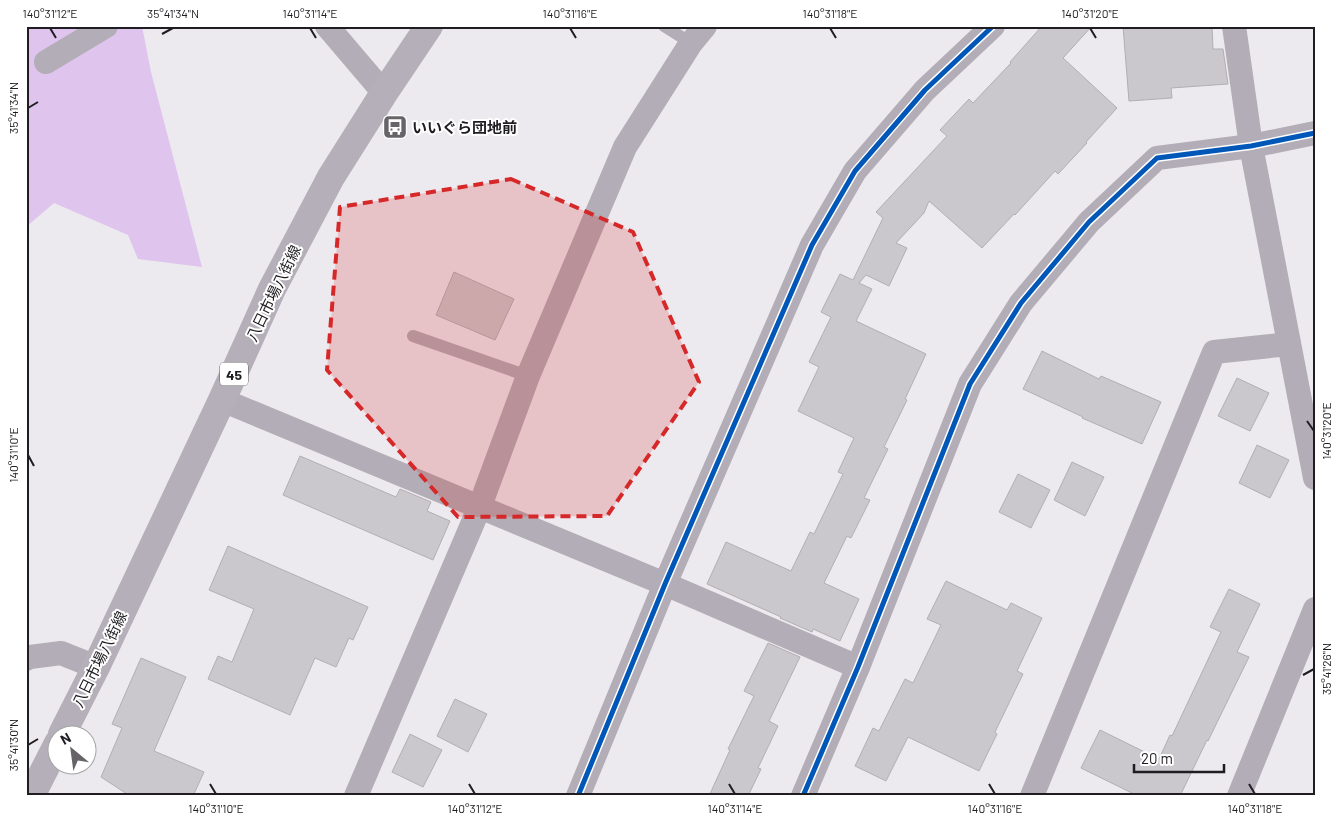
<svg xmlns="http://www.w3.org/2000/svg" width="1341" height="822" font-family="Barlow,'Noto Sans JP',sans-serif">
  <rect width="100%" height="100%" fill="#ece9ef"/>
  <polygon fill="#dfc5ee" points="26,26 142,26 151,72 202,267 138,259 128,235 54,203 26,227"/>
  <g fill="#cac8cc" stroke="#b2afb4">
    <polygon points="1042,26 1092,26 1063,58 1117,108 1086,142 1087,143 1058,174 1055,171 1015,215 1014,214 982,248 929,201 924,213 896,243 907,248 889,286 866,275 859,283 872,289 856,321 926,354 905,399 907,400 884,447 888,449 864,498 870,500 851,538 847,536 824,583 859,599 840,641 813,629 812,632 780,618 781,617 707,584 726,542 791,571 810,532 814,534 843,474 838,472 854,438 798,411 819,367 809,362 831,317 821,312 840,274 853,280 883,218 876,212 947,136 940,130 969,99 973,103 1011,63 1010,62"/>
    <polygon points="1123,26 1212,26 1213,49 1223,49 1228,84 1171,88 1172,98 1129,101"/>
    <polygon points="454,272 514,299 495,340 436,315"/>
    <polygon points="1042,351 1099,379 1101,376 1161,402 1142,444 1082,418 1083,417 1023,389"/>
    <polygon points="1237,378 1269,393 1250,431 1218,416"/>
    <polygon points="1257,445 1289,460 1270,498 1239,483"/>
    <polygon points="300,456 396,497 400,489 431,502 427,511 450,521 433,560 283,495"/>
    <polygon points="1072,462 1104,477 1085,516 1054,500"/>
    <polygon points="1018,474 1050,490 1031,528 999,512"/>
    <polygon points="228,546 368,607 353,640 349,638 336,667 315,658 290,715 208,679 218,656 232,662 254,609 209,590"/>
    <polygon points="946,581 1007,610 1011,603 1042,618 1017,671 1023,674 995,732 997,734 979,771 908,737 886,781 855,766 873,728 879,731 905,679 913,683 941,625 927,619"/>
    <polygon points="1229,589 1260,604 1237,652 1249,657 1208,741 1207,740 1180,796 1138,796 1081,768 1100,730 1159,759 1170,735 1172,736 1221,632 1210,627"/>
    <polygon points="768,643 800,657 769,721 778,726 758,768 761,769 748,796 709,796 730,750 728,749 754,696 744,691"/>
    <polygon points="141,658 186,677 154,751 204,772 193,796 130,796 101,777 122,728 112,724"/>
    <polygon points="455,699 487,714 468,752 437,736"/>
    <polygon points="410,734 442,750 423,787 392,772"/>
  </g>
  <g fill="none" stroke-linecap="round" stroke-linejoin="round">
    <g stroke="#b2adb6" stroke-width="12">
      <polyline points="664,26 691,43"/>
      <polyline points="413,336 528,376"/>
    </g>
    <g stroke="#b2adb6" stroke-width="24">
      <polyline points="327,26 384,93"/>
      <polyline points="1234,26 1251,146 1315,478"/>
      <polyline points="46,62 106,26"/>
      <polyline points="222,400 665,584 858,667"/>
      <polyline points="26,659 30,657 61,653 96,667"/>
      <polyline points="356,796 480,506 528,376 625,147 691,43 705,26"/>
      <polyline points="578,796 665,584 812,245 855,171 925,90 993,26"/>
      <polyline points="803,796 858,667 970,384 1021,303 1089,222 1157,158 1251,146 1315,133"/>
      <polyline points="1032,796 1214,352 1289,344"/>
      <polyline points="1239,796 1315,609"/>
    </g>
    <g stroke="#b5afb9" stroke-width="28">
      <polyline points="62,734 96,667 222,400 272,289 331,177 384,93 429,26"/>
      <polyline points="31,796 58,743"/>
    </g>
    <defs>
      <g id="cycleway">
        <polyline points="578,796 665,584 812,245 855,171 925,90 993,26"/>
        <polyline points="803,796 858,667 970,384 1021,303 1089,222 1157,158 1251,146 1315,133"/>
      </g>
    </defs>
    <use href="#cycleway" stroke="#fff" stroke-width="8"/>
    <use href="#cycleway" stroke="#0057b8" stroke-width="5"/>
  </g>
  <path fill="#d62828" fill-opacity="0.2" stroke="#d62828" stroke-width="4" stroke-dasharray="10 6" stroke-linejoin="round" d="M 511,179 L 633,232 L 699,382 L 607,516 L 458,517 L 327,370 L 340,207 Z"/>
  <path fill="none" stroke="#1f1d21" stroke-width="2" d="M 50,28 L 56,38M 310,28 L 316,38M 570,28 L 576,38M 830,28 L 836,38M 1090,28 L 1096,38M 162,34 L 173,28M 28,108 L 38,102M 1307,421 L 1314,431M 28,455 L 34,466M 1303,675 L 1314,669M 28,745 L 38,739M 210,784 L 216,794M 469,784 L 475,794M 729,784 L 735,794M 989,784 L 995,794M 1249,784 L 1255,794"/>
  <defs>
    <symbol id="bus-square" viewBox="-11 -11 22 22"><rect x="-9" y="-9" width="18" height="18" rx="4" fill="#676469" stroke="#fff"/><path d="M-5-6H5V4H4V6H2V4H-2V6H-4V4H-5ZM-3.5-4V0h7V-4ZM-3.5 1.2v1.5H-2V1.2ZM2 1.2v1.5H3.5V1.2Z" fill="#fff"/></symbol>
  </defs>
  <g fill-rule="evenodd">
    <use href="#bus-square" x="381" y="113" width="28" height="28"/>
  </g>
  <g text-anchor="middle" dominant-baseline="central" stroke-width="4" stroke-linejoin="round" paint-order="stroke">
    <rect fill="#fff" stroke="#626164" stroke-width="1" x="220" y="362.5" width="28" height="23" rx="4"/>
    <g font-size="14" font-weight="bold" fill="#1f1d21">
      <text x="234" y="374">45</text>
    </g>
    <g font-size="15" font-weight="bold" fill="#1f1d21" stroke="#fff" text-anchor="start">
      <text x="412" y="127">いいぐら団地前</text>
    </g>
    <g font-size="15" fill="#1f1d21" stroke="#fff">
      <text transform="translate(273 293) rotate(-64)">八日市場八街線</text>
      <text transform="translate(99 659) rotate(-64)">八日市場八街線</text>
    </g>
  </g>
  <rect width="1341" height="822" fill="none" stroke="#ffffff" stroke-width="55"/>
  <g transform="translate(72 750) rotate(331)"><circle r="24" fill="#ffffff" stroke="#a5a5a6"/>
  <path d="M0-4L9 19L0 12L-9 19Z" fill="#676469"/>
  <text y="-8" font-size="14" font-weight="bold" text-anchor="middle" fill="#1f1d21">N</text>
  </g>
  <path d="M1134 764v8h90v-8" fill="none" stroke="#1f1d21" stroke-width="2.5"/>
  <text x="1141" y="764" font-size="15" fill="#1f1d21" stroke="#ffffff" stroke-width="4" paint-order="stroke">20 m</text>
  <rect x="28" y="28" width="1286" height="766" fill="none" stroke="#1f1d21" stroke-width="2"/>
  <g font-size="12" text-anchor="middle" fill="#1f1d21">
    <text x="50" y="18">140°31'12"E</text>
    <text x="173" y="18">35°41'34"N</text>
    <text x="310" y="18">140°31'14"E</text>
    <text x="570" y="18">140°31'16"E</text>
    <text x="830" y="18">140°31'18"E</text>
    <text x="1090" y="18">140°31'20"E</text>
    <text transform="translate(14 108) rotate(-90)" y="4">35°41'34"N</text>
    <text transform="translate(1327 431) rotate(-90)" y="4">140°31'20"E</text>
    <text transform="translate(14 455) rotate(-90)" y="4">140°31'10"E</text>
    <text transform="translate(1327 669) rotate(-90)" y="4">35°41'26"N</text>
    <text transform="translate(14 745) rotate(-90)" y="4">35°41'30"N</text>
    <text x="216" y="813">140°31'10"E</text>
    <text x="475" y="813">140°31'12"E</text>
    <text x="735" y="813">140°31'14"E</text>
    <text x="995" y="813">140°31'16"E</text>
    <text x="1255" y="813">140°31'18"E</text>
  </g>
</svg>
